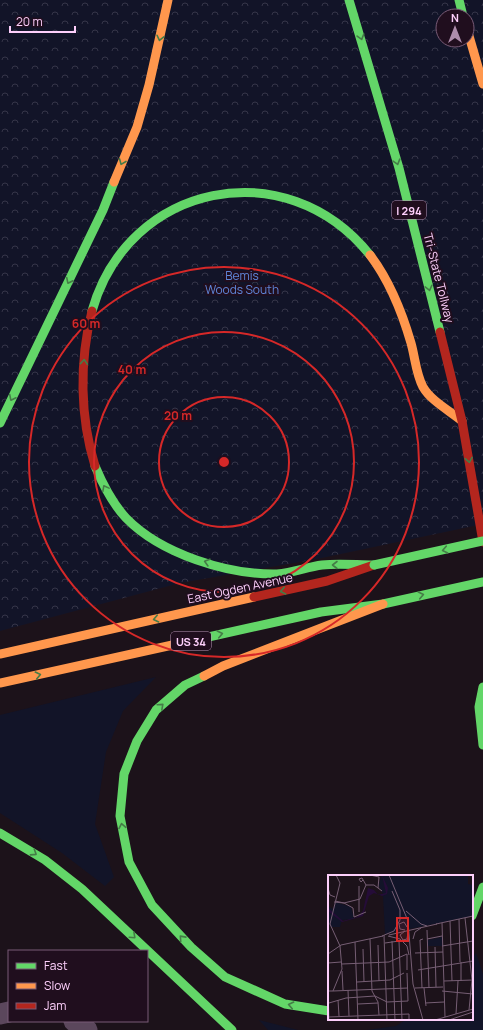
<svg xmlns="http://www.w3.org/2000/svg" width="483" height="1030" font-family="Manrope,sans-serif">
  <defs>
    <pattern id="forest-crowns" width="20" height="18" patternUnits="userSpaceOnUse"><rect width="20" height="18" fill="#121428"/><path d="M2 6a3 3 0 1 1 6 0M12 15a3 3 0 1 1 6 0" fill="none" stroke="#353548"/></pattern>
  </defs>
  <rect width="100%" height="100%" fill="#1c121a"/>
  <g fill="#121428">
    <polygon points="156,677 123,711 106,752 95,824 114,877 105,886 62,853 0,813 0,715"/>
    <polygon points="476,953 483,974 483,1030 367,1030 396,1026 407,1019 472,1019 472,958"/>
    <polygon points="259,1020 298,1030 268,1030"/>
  </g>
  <path fill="url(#forest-crowns)" fill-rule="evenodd" d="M 0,0 L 483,0 L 483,524 L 317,559 L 180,583 L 0,631 ZM 443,16 L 467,16 L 467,40 L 443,40 Z"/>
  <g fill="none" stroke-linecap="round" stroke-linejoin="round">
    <g stroke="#5b475c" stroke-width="21">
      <polyline points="0,1014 9,1012"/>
      <polyline points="74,1021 87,1030"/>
    </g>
    <g stroke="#63d668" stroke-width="9">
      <polyline points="349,0 399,168 440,332"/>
      <polyline points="459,0 463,16"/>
      <path d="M 92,311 C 128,183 286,150 370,255"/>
      <polyline points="0,423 103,210 114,182"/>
      <path d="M 95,466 C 103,485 112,503 126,518 C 161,554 228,575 277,574 C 293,573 307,567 322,565 C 339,563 357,565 374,565"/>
      <polyline points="186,642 321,612 383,604 483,582"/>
      <polyline points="204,676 185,685 156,710 137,741 124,774 120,816 129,862 152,905 191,947 225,977 285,1004 329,1011"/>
      <polyline points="483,687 479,707 483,745"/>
      <polyline points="0,833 45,860 82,889 232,1030"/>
      <polyline points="472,916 483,887"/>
    </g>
    <g stroke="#ff974d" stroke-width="9">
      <polyline points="467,29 483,84"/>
      <polyline points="114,182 137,127 149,85 168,0"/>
      <path d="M 370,255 C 389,280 402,312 411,343 C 415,357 416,374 423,387 C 431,401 450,411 462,421"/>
      <polyline points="0,654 254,597"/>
      <polyline points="204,676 223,666 383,604"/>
      <polyline points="0,683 186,642"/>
    </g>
    <g stroke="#b3261e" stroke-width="9">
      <path d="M 92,311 C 79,362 80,417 95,466"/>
      <polyline points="440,332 462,421 483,542"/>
      <polyline points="254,597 327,581 371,566"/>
    </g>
    <polyline stroke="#63d668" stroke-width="9" points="374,565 483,541"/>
  </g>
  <defs><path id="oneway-chevron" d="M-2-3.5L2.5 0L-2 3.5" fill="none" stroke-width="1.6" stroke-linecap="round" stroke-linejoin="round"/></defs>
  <g stroke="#457c47">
    <use href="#oneway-chevron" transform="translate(361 37) rotate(74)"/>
    <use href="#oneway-chevron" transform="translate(160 38) rotate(103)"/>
    <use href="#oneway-chevron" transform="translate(122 162) rotate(112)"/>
    <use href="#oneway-chevron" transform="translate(397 162) rotate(74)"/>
    <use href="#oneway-chevron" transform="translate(69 281) rotate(116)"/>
    <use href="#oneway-chevron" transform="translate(429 288) rotate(76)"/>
    <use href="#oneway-chevron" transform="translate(84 362) rotate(-86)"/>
    <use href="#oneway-chevron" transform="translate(12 398) rotate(116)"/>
    <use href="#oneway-chevron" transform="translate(469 460) rotate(80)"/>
    <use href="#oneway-chevron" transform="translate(105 488) rotate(-118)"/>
    <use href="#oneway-chevron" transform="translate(445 550) rotate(168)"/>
    <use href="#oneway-chevron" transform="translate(207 562) rotate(-164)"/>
    <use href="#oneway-chevron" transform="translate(335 565) rotate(180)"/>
    <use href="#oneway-chevron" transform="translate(283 591) rotate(168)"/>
    <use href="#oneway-chevron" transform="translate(421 595) rotate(-12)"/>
    <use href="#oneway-chevron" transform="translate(156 619) rotate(168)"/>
    <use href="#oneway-chevron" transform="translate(220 634) rotate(-13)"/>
    <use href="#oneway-chevron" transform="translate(38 675) rotate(-13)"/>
    <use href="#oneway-chevron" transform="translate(161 706) rotate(-42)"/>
    <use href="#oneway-chevron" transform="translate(122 826) rotate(-101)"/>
    <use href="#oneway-chevron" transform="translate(34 853) rotate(33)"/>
    <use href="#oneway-chevron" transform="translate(133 936) rotate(43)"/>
    <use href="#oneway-chevron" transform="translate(182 938) rotate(-132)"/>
    <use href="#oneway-chevron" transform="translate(291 1005) rotate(-168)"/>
  </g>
  <g fill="none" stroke="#d62828" stroke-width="2">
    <circle cx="224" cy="462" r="65"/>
    <circle cx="224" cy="462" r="130"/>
    <circle cx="224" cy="462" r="195"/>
  </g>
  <g text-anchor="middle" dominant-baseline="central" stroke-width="4" stroke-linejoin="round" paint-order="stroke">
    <g fill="#200e1e" stroke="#bb95b9" stroke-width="1">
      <rect x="392" y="201" width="34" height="18" rx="3"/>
      <rect x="171" y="632" width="40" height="18" rx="3"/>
    </g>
    <g font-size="11" font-weight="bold" fill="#fdcffb">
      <text x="409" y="210">I 294</text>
      <text x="191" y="641">US 34</text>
    </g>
    <g font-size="12" fill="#5f86d9" stroke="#200e1e">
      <text x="242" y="275">Bemis<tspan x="242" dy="14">Woods South</tspan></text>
    </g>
    <g font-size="12" fill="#fdcffb" stroke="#200e1e">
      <text transform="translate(439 278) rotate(76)">Tri-State Tollway</text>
      <text transform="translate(240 588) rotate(-12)">East Ogden Avenue</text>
    </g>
  </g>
  <g transform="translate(328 875)">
    <rect width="145" height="145" fill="#1c121a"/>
    <path d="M 53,0 L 140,0 L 140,9 L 145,10 L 145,41 L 57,59 L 55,21 L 50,19 L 47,15 L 50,19 L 55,19 L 51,11 ZM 7,27 L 23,32 L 26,44 L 14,45 L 12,52 L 3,52 L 0,47 L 0,31 L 5,34 ZM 114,62 L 114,71 L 100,71 L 100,65 Z" fill="#121428"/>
    <path d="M 54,0 L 60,13 L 59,19 L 54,21 L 46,18 L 41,21 L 35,41 L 14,47 L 0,36 L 0,33 L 15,46 L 29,42 L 35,36 L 40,13 L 46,15 L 50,20 L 58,18 Z" fill="#250c38"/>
    <path fill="none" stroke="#765e74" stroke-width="1" d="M 42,0 L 51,2 L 50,13M 61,0 L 80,46 L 85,109 L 95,145M 35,5 L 33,7 L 31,4 L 34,3 L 38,10M 31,11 L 31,37M 0,13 L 2,20 L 7,22M 6,27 L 16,28 L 7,26M 16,28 L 32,24 L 38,10 L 46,10 L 54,16M 16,28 L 25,33 L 26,42 L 38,37M 78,36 L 93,49 L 99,51M 137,43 L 144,105 L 141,135M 131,44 L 132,87M 122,46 L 124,106M 114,48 L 117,142M 108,49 L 145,41M 77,55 L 72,54 L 71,49 L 76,47 L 79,52M 99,55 L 101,113M 77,56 L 72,60 L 75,65 L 79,64 L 80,57M 56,60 L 59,145M 61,60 L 109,49M 54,61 L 66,56 L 72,45 L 72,35 L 64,16M 60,61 L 72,64 L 79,71 L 81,80M 42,64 L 44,116 L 50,127 L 51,140M 85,64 L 87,57 L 93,53M 99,64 L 114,61M 64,66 L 67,145M 27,67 L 30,145M 57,68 L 71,66 L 74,145M 50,70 L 51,106M 114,71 L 145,66M 107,72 L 108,112M 35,74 L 36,107M 87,78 L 115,77M 0,79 L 13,70 L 55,61M 79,79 L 79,95M 133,87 L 133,106M 0,88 L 13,87M 14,89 L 61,87 L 79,79M 90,95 L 145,86M 14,96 L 15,115M 116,106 L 145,105M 29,107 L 62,105 L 76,98M 87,113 L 115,112M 94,113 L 92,65 L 95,64M 96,113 L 98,131M 20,115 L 21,141M 5,116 L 80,113M 114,116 L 145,119M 10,125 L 11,141M 1,128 L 18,123 L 47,121 L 59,127 L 80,126 L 79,98M 97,128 L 116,127M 30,129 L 50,128M 128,139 L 130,106M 0,142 L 81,139 L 81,145M 1,145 L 0,116 L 5,116 L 14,94 L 12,71 L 2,49 L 12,8 L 8,0M 107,145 L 145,134M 121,145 L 145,137"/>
    <path fill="#d62828" fill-opacity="0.15" stroke="#d62828" stroke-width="2" d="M 69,43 L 80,43 L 80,66 L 69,66 Z"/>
    <rect width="145" height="145" fill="none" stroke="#fdcffb" stroke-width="2"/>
  </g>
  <circle cx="224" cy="462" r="6" fill="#d62828" stroke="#200e1e" stroke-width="2"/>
  <g font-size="12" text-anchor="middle" font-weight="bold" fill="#d62828" stroke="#200e1e" stroke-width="4" stroke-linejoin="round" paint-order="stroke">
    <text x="86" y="328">60 m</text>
    <text x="132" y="374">40 m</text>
    <text x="178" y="420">20 m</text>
  </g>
  <rect x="8" y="950" width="140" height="72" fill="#200e1e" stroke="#785b76"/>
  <rect x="16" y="963" width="20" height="6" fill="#63d668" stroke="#785b76"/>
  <text x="44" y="970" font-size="12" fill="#fdcffb">Fast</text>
  <rect x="16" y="983" width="20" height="6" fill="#ff974d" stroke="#785b76"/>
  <text x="44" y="990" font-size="12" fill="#fdcffb">Slow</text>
  <rect x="16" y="1003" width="20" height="6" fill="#b3261e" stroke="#785b76"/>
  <text x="44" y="1010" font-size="12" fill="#fdcffb">Jam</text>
  <g transform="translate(455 28)"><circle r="19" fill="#200e1e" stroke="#785b76"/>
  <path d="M0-3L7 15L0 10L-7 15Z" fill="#ae8dac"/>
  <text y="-6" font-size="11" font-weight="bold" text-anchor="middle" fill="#fdcffb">N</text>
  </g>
  <path d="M10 26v6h65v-6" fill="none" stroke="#fdcffb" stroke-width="2"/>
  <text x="16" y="26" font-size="12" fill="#fdcffb" stroke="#200e1e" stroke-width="3" paint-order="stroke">20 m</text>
</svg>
